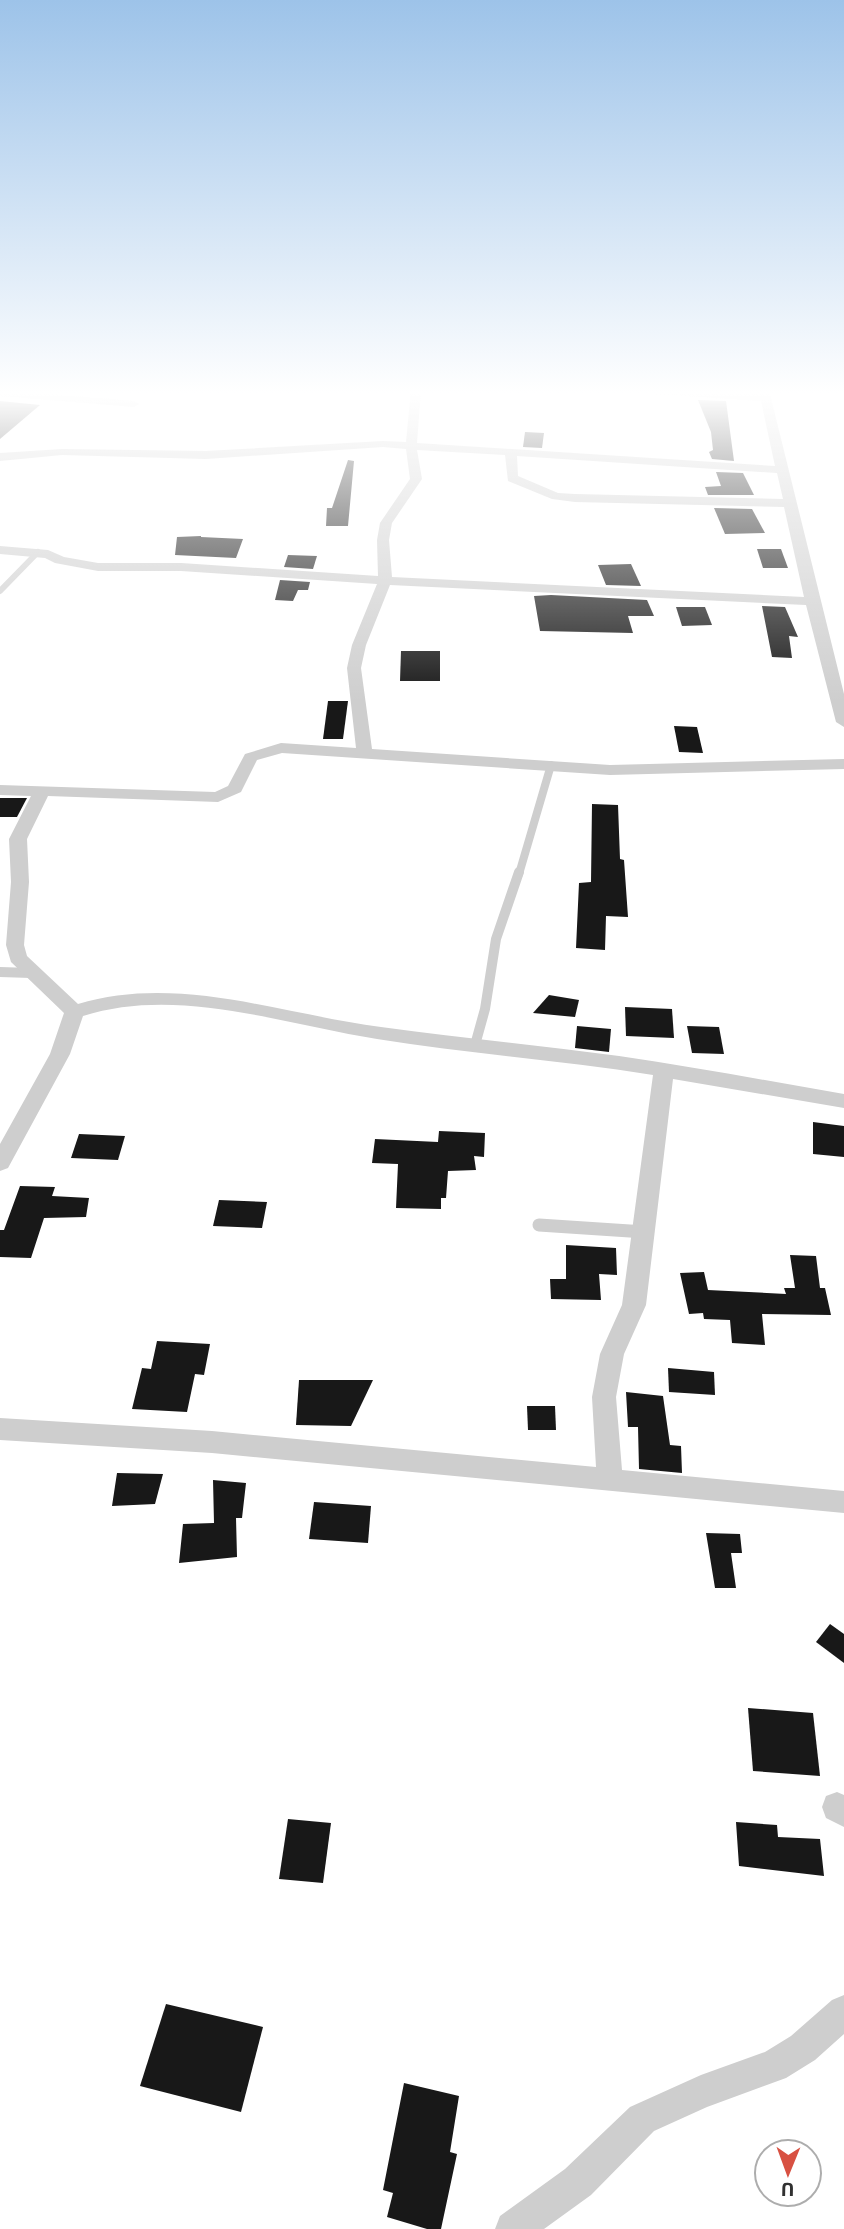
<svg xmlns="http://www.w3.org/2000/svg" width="844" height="2229" font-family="'Exo 2',sans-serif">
  <rect width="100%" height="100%" fill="#fff"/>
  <g fill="#181818">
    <polygon points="698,400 726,401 734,461 712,459 709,452 713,450 711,432"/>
    <polygon points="0,401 40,405 0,439"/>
    <polygon points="525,432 544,433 542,448 523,447"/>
    <polygon points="348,460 354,461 348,526 326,526 327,508 332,508"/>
    <polygon points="716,472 743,473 754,495 708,495 705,487 721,486"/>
    <polygon points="714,508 752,509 765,533 725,534"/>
    <polygon points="201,536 201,537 243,539 236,558 175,555 177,537"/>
    <polygon points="757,549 781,549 788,568 763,568"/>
    <polygon points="288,555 317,556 313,569 284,567"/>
    <polygon points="631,564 641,586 606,585 598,565"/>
    <polygon points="280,580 310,582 308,590 298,590 293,601 275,600"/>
    <polygon points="551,595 647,600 654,616 628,616 633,633 540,631 534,596"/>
    <polygon points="762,606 785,607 798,637 789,636 792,658 772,657"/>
    <polygon points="676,607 705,607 712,625 682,626"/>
    <polygon points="401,651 440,651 440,681 400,681"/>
    <polygon points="328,701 348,701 343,739 323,739"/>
    <polygon points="674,726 697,727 703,753 679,752"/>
    <polygon points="0,798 27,798 17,817 0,817"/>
    <polygon points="592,804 618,805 620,859 624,860 628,917 606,916 605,950 576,948 579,883 591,882"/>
    <polygon points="549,995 579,1000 575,1017 533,1013"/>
    <polygon points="625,1007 672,1009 674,1038 626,1036"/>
    <polygon points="577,1026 611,1029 609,1052 575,1048"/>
    <polygon points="687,1026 719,1027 724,1054 692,1053"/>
    <polygon points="813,1122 844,1126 844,1157 813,1154"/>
    <polygon points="439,1131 485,1133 484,1157 474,1156 476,1170 448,1171 446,1198 441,1198 441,1209 396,1208 398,1164 372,1163 375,1139 438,1142"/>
    <polygon points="79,1134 125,1136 118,1160 71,1158"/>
    <polygon points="20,1186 55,1187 52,1196 89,1198 86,1217 44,1218 31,1258 0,1257 0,1230 4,1230"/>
    <polygon points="219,1200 267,1202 262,1228 213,1226"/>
    <polygon points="566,1245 616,1248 617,1275 599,1274 601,1300 551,1299 550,1279 566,1279"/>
    <polygon points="790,1255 816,1256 820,1288 825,1288 831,1315 762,1314 765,1345 732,1343 730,1320 704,1319 703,1313 689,1314 680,1273 704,1272 708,1290 786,1294 784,1288 795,1288"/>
    <polygon points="157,1341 210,1344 204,1375 195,1374 187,1412 132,1409 142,1368 151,1369"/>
    <polygon points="668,1368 714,1372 715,1395 669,1392"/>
    <polygon points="299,1380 373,1380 351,1426 296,1425"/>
    <polygon points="626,1392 663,1396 670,1445 681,1446 682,1473 639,1469 638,1427 628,1427"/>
    <polygon points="527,1406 555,1406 556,1430 528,1430"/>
    <polygon points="117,1473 163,1474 155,1504 112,1506"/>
    <polygon points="213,1480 246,1483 242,1518 236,1518 237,1557 179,1563 183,1524 214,1523"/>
    <polygon points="314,1502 371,1506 368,1543 309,1539"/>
    <polygon points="706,1533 740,1534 742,1553 731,1553 736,1588 715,1588"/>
    <polygon points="830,1624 844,1634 844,1663 816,1642"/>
    <polygon points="748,1708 813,1713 820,1776 753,1771"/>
    <polygon points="288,1819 331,1823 323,1883 279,1879"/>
    <polygon points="736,1822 777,1825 778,1837 820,1839 824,1876 739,1866"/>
    <polygon points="166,2004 263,2027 241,2112 140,2086"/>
    <polygon points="404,2083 459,2096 450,2152 457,2154 441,2229 427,2229 387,2217 393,2193 383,2190"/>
  </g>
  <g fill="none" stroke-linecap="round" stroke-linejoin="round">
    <polyline stroke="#cecece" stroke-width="6" points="0,591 38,552"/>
    <polyline stroke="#cecece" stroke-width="8" points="519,874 551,765"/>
    <g stroke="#cecece" stroke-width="10">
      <polyline points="0,972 31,973"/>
      <polyline points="475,1045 485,1009 496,939 519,872"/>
    </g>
    <polyline stroke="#cecece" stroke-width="13" points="539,1225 645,1232"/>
    <g fill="#cecece" fill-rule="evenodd">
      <polygon points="0,390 134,401 139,404 134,407 0,396"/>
      <path d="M 411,390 L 421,390 L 417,443 L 775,466 L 761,401 L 639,393 L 634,390 L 760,394 L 759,390 L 769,390 L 844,694 L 844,727 L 836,722 L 806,605 L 390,585 L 366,645 L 361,668 L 372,749 L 610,765 L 844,759 L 844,769 L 610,775 L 282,753 L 257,760 L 241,792 L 218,802 L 48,796 L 27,839 L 29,882 L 24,945 L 27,956 L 78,1004 C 178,974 281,1014 381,1027 C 460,1038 540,1045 619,1056 C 694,1067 769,1081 844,1094 L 844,1108 L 673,1079 L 646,1305 L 624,1354 L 616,1397 L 622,1470 L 844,1491 L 844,1513 L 212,1453 L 0,1440 L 0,1418 L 212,1431 L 596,1467 L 592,1397 L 600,1354 L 622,1305 L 653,1075 C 562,1060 469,1054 377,1039 C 282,1024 178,986 83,1016 L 70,1054 L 8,1168 L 0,1171 L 0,1144 L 50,1054 L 64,1013 L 11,962 L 6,945 L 11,882 L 9,839 L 31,796 L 0,795 L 0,785 L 215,792 L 228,786 L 245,754 L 281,743 L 356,748 L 347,668 L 352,645 L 377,584 L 181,571 L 98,571 L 55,563 L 45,558 L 0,554 L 0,546 L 48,550 L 64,557 L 98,563 L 181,563 L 378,576 L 377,540 L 380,523 L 410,479 L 406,449 L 383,447 L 206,459 L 62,455 L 0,461 L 0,453 L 62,449 L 206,451 L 383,441 L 406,442 ZM 417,450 L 505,455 L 508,481 L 552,499 L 575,502 L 784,507 L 804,597 L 392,577 L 389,540 L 392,523 L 422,479 ZM 517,456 L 777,473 L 783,499 L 575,494 L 558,493 L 518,476 Z"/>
      <polygon points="837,1792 844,1795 844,1827 826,1818 822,1807 826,1796"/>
      <polygon points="844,1995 844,2034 815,2060 786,2078 707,2107 654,2131 591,2195 544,2229 495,2229 500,2216 565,2169 630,2107 701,2075 765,2052 791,2036 832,2000"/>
    </g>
  </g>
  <linearGradient id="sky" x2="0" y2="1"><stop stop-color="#9dc3e9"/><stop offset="0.56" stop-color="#fff"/><stop offset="1" stop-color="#fff" stop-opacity="0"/></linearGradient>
  <rect width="844" height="702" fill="url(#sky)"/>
  <g transform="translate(788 2173) rotate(181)"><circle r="33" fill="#ffffff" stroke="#adadad" stroke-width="2"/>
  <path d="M0-5L12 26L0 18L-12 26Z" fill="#d85142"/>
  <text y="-10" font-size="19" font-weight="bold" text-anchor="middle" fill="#313131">U</text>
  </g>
</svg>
